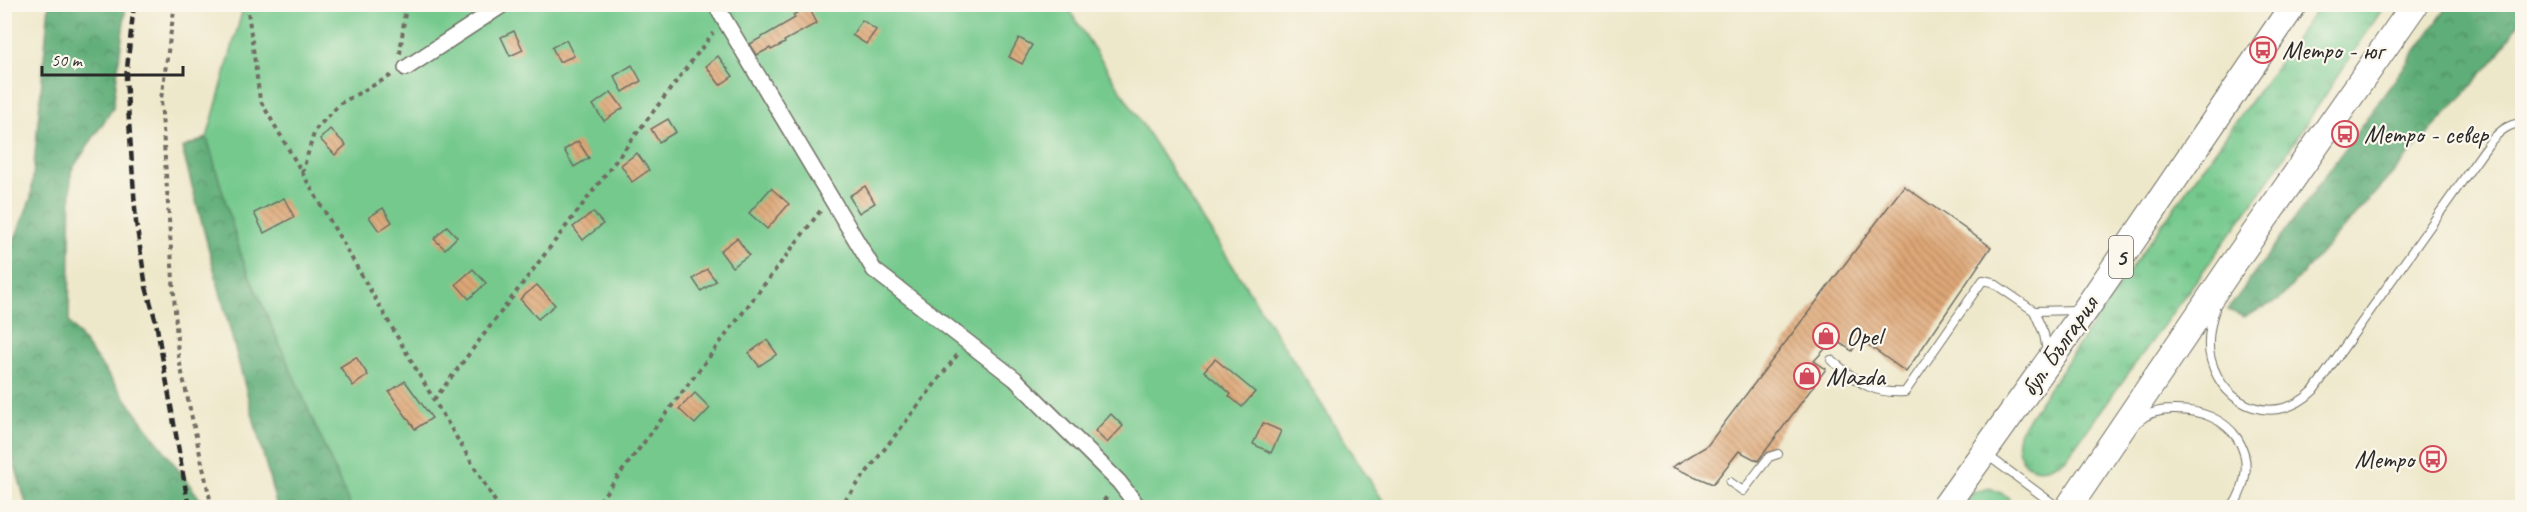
<svg xmlns="http://www.w3.org/2000/svg" width="2527" height="512" font-family="Caveat,sans-serif">
  <defs>
    <pattern id="grass-tufts" width="24" height="20" patternUnits="userSpaceOnUse" patternTransform="scale(1.5)"><rect width="24" height="20" fill="#74c98d"/><path d="M3 7l-1-3M5 7V3M7 7l1-3M15 17l-1-3M17 17v-4M19 17l1-3" fill="none" stroke="#5fa373"/></pattern>
    <pattern id="forest-crowns" width="20" height="18" patternUnits="userSpaceOnUse" patternTransform="scale(1.5)"><rect width="20" height="18" fill="#5fad78"/><path d="M2 6a3 3 0 1 1 6 0M12 15a3 3 0 1 1 6 0" fill="none" stroke="#4f8d63"/></pattern>
    <pattern id="building-back-hatch" width="6" height="6" patternUnits="userSpaceOnUse" patternTransform="scale(1.5)"><rect width="6" height="6" fill="#dea777"/><path d="M-1 5l2 2M0 0l6 6M5-1l2 2" fill="none" stroke="#b48862"/></pattern>
  </defs>
  <rect width="100%" height="100%" fill="#fbf7ec"/>
  <filter id="ink" filterUnits="userSpaceOnUse"><feTurbulence type="fractalNoise" baseFrequency=".0167" numOctaves="2"/><feDisplacementMap in="SourceGraphic" scale="12" xChannelSelector="R" yChannelSelector="G"/><feConvolveMatrix kernelMatrix="1 2 1 2 8 2 1 2 1" color-interpolation-filters="sRGB"/></filter>
  <filter id="wash" filterUnits="userSpaceOnUse"><feTurbulence type="fractalNoise" baseFrequency=".008" numOctaves="4" result="noise"/><feDisplacementMap in="SourceGraphic" scale="24" xChannelSelector="R" yChannelSelector="G"/><feGaussianBlur stdDeviation="1.35" result="paint"/><feColorMatrix in="noise" values="0 0 0 0 0 0 0 0 0 0 0 0 0 0 0 0 0 1.4 0 .05"/><feComposite in="paint" operator="in"/></filter>
  <g filter="url(#wash)">
    <rect width="100%" height="100%" fill="#eee8cb"/>
    <g fill="url(#grass-tufts)" stroke="#507a5c" stroke-width="1.5">
      <path d="M 2320,5 L 2385,5 L 2263,189 L 2065,460 C 2059,463 2053,466 2047,468 C 2023,473 2013,450 2020,431 L 2138,258 Z"/>
      <polygon points="1990,488 2007,496 2014,507 1960,508 1972,493"/>
    </g>
    <g fill="url(#forest-crowns)" stroke="#456c52" stroke-width="1.5">
      <polygon points="49,5 126,5 113,108 71,171 69,322 206,507 27,507 5,430 4,266 31,198"/>
      <polygon points="2449,5 2522,5 2522,18 2497,57 2279,300 2244,317 2228,310"/>
      <polygon points="207,138 242,258 351,507 277,507 182,148"/>
    </g>
    <polygon fill="#74c98d" stroke="#507a5c" stroke-width="1.5" points="244,5 1066,5 1387,507 351,507 242,258 207,138"/>
    <g id="blocks">
      <g fill="url(#building-back-hatch)">
        <polygon points="808,6 817,23 784,41 785,43 771,50 770,48 757,55 750,44 795,18 793,15"/>
        <polygon points="862,20 876,30 866,44 852,35"/>
        <polygon points="514,31 523,50 510,56 501,37"/>
        <polygon points="1019,38 1032,45 1022,64 1009,57"/>
        <polygon points="566,40 574,56 559,62 552,47"/>
        <polygon points="718,56 733,76 720,85 706,66"/>
        <polygon points="632,65 641,81 623,92 614,76"/>
        <polygon points="611,92 623,108 604,121 593,105"/>
        <polygon points="668,119 676,132 659,142 651,129"/>
        <polygon points="330,129 346,145 335,155 320,139"/>
        <polygon points="578,141 589,158 574,167 564,150"/>
        <polygon points="637,153 649,170 632,182 621,165"/>
        <polygon points="865,186 875,203 859,213 849,196"/>
        <polygon points="1904,186 1991,247 1906,372 1860,339 1852,351 1834,339 1814,361 1826,369 1758,461 1739,451 1713,484 1672,467 1707,446"/>
        <polygon points="771,188 789,204 767,229 749,213"/>
        <polygon points="284,198 294,217 264,233 254,213"/>
        <polygon points="383,208 392,222 379,231 369,217"/>
        <polygon points="593,212 603,224 583,240 573,227"/>
        <polygon points="447,226 457,237 445,249 434,239"/>
        <polygon points="737,238 749,255 732,267 720,251"/>
        <polygon points="473,269 486,283 469,299 456,284"/>
        <polygon points="707,269 716,281 701,291 693,279"/>
        <polygon points="537,285 555,305 538,319 520,299"/>
        <polygon points="767,340 777,354 759,366 749,353"/>
        <polygon points="356,357 368,375 353,386 340,367"/>
        <polygon points="1215,359 1255,392 1242,407 1229,396 1231,394 1204,371"/>
        <polygon points="405,381 432,418 415,429 389,392"/>
        <polygon points="695,393 710,408 695,424 679,409"/>
        <polygon points="1111,414 1123,426 1107,443 1095,431"/>
        <polygon points="1263,423 1281,431 1271,453 1253,444"/>
      </g>
    </g>
  </g>
  <g filter="url(#ink)">
    <use href="#blocks" fill-opacity="0" stroke="#6f6d63" stroke-width="1.5"/>
    <g fill="none" stroke-linecap="round" stroke-linejoin="round">
      <defs>
        <g id="service">
          <path d="M 2215,309 C 2210,325 2206,343 2211,360 C 2224,408 2276,427 2313,391 L 2490,142 C 2500,131 2508,124 2522,123"/>
          <polyline points="2034,311 2044,334 2047,352"/>
          <path d="M 1831,360 C 1858,381 1869,394 1905,392 L 1983,280 L 1992,282 L 2034,311 L 2078,310"/>
          <path d="M 2138,422 C 2147,413 2160,410 2172,410 C 2231,408 2267,455 2232,508"/>
          <polyline points="1987,455 2059,508"/>
          <polyline points="1730,482 1743,491 1769,457 1778,454"/>
        </g>
        <g id="minor">
          <polyline points="715,4 874,270 1015,379 1119,482 1139,508"/>
          <polyline points="406,68 504,4"/>
        </g>
        <g id="trunk">
          <polyline points="1944,508 2086,309 2294,4"/>
          <polyline points="2068,508 2233,264 2415,4"/>
        </g>
      </defs>
      <use href="#service" stroke="#6f6d63" stroke-width="10"/>
      <use href="#minor" stroke="#6f6d63" stroke-width="18"/>
      <use href="#trunk" stroke="#6f6d63" stroke-width="28"/>
      <g stroke="#6f6d63" stroke-width="4" stroke-dasharray="4.5 4.5" stroke-linecap="butt">
        <polyline points="175,4 161,99 178,355 212,508"/>
        <polyline points="247,4 260,100 434,400 499,508"/>
        <polyline points="400,54 406,4"/>
        <polyline points="302,173 315,130 341,103 394,74"/>
        <polyline points="434,400 713,33"/>
        <polyline points="594,508 821,210"/>
        <polyline points="839,508 958,354"/>
        <polyline points="1098,508 1109,494"/>
      </g>
      <use href="#service" stroke="#fff" stroke-width="8"/>
      <use href="#minor" stroke="#fff" stroke-width="15"/>
      <use href="#trunk" stroke="#fff" stroke-width="26"/>
      <polyline stroke="#2b2b2b" stroke-width="4.5" stroke-dasharray="9 4.5" stroke-linecap="butt" points="134,4 126,78 136,222 146,287 156,322 189,508"/>
    </g>
  </g>
  <defs>
    <symbol id="bus-ring" viewBox="-11 -11 22 22"><circle r="9.5" fill="#fbf7ec" stroke="#d1495b" stroke-width="1.5"/><path d="M-5-6H5V4H4V6H2V4H-2V6H-4V4H-5ZM-3.5-4V0h7V-4ZM-3.5 1.2v1.5H-2V1.2ZM2 1.2v1.5H3.5V1.2Z" fill="#d1495b"/></symbol>
    <symbol id="shop-ring" viewBox="-11 -11 22 22"><circle r="9.5" fill="#fbf7ec" stroke="#d1495b" stroke-width="1.5"/><path d="M-5-2.5h2.3a2.7 3.5 0 0 1 5.4 0H5L5.5 6h-11ZM-1.5-2.5h3a1.5 2.3 0 0 0-3 0Z" fill="#d1495b"/></symbol>
  </defs>
  <g fill-rule="evenodd">
    <use href="#bus-ring" x="2248" y="35" width="30" height="30"/>
    <use href="#bus-ring" x="2330" y="119" width="30" height="30"/>
    <use href="#shop-ring" x="1811" y="321" width="30" height="30"/>
    <use href="#shop-ring" x="1792" y="361" width="30" height="30"/>
    <use href="#bus-ring" x="2418" y="444" width="30" height="30"/>
  </g>
  <g text-anchor="middle" dominant-baseline="central" stroke-width="4.5" stroke-linejoin="round" paint-order="stroke">
    <rect fill="#fbf7ec" stroke="#696865" stroke-width="1.5" x="2109" y="236" width="24" height="42" rx="4.5"/>
    <g font-size="24" font-weight="bold" fill="#2b2b2b">
      <text x="2121" y="257">5</text>
    </g>
    <g font-size="26" fill="#2b2b2b" stroke="#fbf7ec" text-anchor="start">
      <text x="2282" y="50">Метро - юг</text>
      <text x="2364" y="134">Метро - север</text>
      <text x="1846" y="336">Opel</text>
      <text x="1826" y="376">Mazda</text>
      <text x="2414" y="459" text-anchor="end">Метро</text>
    </g>
    <g font-size="26" fill="#2b2b2b" stroke="#fbf7ec">
      <text transform="translate(2059 346) rotate(-55)">бул. България</text>
    </g>
  </g>
  <rect width="2527" height="512" fill="none" stroke="#fbf7ec" stroke-width="24"/>
  <path d="M42 66v9h141v-9" fill="none" stroke="#2b2b2b" stroke-width="3"/>
  <text x="51" y="66" font-size="18" fill="#2b2b2b" stroke="#fbf7ec" stroke-width="4.5" paint-order="stroke">50 m</text>
</svg>
